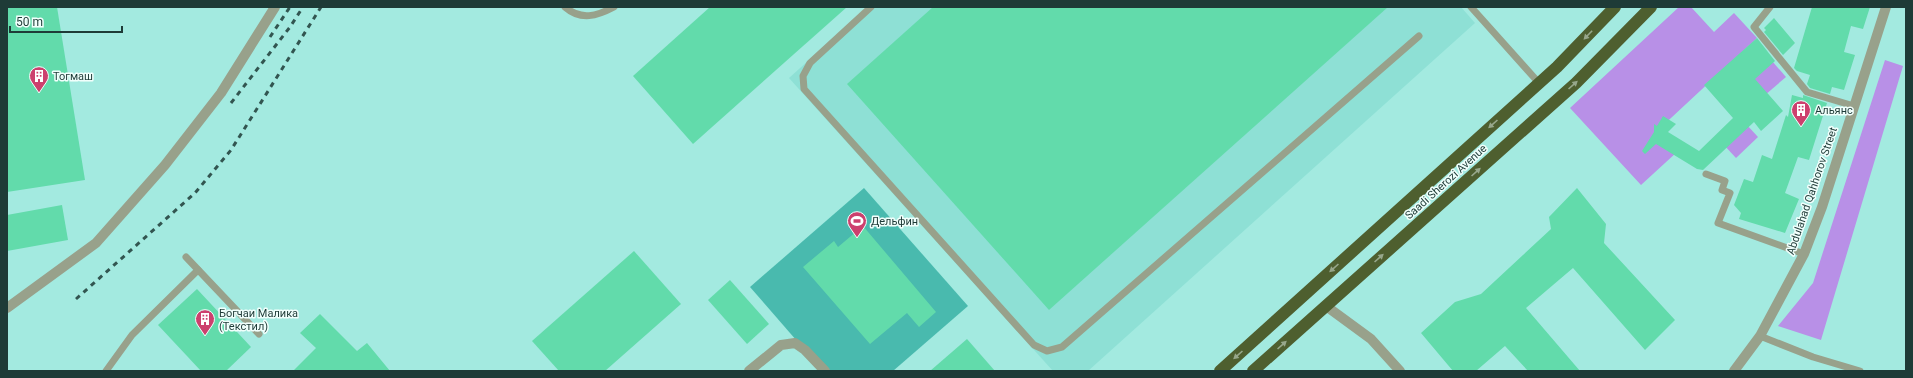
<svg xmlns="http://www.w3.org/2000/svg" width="1913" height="378" font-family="Roboto,sans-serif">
  <rect width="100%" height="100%" fill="#a3eae0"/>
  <polygon fill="#8ee0d5" points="868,7 1461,7 1475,23 1088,371 1053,371 789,78"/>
  <g fill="#b890e7">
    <polygon points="1679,7 1691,7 1714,32 1734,13 1757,38 1657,131 1677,152 1641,185 1570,108"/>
    <polygon points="1885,60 1903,66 1821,340 1778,326 1813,283"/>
    <polygon points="1772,61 1786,77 1751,107 1738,92"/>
    <polygon points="1746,124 1758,137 1736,158 1724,145"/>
  </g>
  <polygon fill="#49baae" points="864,188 968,306 893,371 823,371 750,287"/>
  <g fill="#62dbab">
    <polygon points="7,7 57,7 85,180 7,192"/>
    <polygon points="710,7 847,7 693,144 633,76"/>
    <polygon points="933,7 1388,7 1049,310 847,84"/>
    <polygon points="1812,7 1870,7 1863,29 1851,26 1844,52 1855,55 1844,90 1832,87 1830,94 1810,88 1807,84 1810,75 1797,71 1794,68"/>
    <polygon points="1774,18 1795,43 1783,55 1764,32 1766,30 1764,28"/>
    <polygon points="1757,38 1775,61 1755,79 1783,111 1761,131 1754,122 1703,170 1697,169 1656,144 1645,154 1642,151 1654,132 1654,124 1657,126 1663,116 1676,124 1668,132 1699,151 1733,118 1704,85"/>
    <polygon points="1792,95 1803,98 1803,95 1827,103 1809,160 1798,157 1785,193 1799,199 1785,233 1739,219 1741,213 1734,205 1744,179 1753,182 1762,155 1772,159 1786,115 1788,117"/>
    <polygon points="1577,188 1606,224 1604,243 1675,320 1645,350 1573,268 1526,308 1580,371 1528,371 1505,346 1476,371 1453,371 1421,333 1455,302 1481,294 1551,229 1549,217"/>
    <polygon points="62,205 68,240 7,251 7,215"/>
    <polygon points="863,226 936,312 919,327 907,313 870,344 803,267 834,241 838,247"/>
    <polygon points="634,251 681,304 605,371 559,371 532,341"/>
    <polygon points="730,280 769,324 747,344 708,300"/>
    <polygon points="197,289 251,347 226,371 201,371 158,325"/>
    <polygon points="320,314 357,351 367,343 390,371 293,371 316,348 300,333"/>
    <polygon points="967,339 995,371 930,371"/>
  </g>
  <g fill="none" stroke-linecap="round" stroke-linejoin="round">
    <g stroke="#98a18b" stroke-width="7">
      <path d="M 565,7 C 581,21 597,16 614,7"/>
      <polyline points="871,7 810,63 803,76 804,89 1034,345 1047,351 1062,347 1419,36"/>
      <polyline points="1471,7 1539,83"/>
      <polyline points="1770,7 1754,27 1807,92 1854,106"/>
      <polyline points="1706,174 1725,181 1722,190 1730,193 1718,223 1804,254"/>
      <polyline points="186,257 259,334"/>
      <polyline points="1760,336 1813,357 1860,371"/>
      <polyline points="106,371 132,335 198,270"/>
    </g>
    <g stroke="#98a18b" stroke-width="10">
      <polyline points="1326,306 1371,339 1400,371"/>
      <polyline points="7,308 96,243 165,165 221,93 275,7"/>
      <polyline points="749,371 781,345 795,343 805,350 825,371"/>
      <polyline points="1734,371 1760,336 1804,254 1822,207 1886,7"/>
    </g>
    <g stroke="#4e5f2f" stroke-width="12">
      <polyline points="1220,371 1557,67 1615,7"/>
      <polyline points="1253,371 1576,83 1651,7"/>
    </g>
    <g stroke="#325550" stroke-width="3" stroke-dasharray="5 5" stroke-linecap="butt">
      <polyline points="270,37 290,7"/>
      <polyline points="231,103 290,27 303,7"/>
      <polyline points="76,299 195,193 231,150 321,7"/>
    </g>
  </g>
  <defs><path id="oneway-solid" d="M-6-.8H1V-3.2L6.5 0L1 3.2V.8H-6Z"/></defs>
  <g fill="#97a78b">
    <use href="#oneway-solid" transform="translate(1588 35) rotate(134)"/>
    <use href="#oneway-solid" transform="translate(1573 85) rotate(-42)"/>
    <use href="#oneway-solid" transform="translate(1493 124) rotate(138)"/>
    <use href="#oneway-solid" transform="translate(1476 172) rotate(-42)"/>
    <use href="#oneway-solid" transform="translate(1379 258) rotate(-42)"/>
    <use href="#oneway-solid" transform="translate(1334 268) rotate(138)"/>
    <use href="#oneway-solid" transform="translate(1282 345) rotate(-42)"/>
    <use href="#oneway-solid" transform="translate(1238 355) rotate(138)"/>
  </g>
  <defs>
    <symbol id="building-pin" viewBox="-11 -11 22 30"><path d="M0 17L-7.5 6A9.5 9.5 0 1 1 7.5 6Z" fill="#cd406e" stroke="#f1fffc"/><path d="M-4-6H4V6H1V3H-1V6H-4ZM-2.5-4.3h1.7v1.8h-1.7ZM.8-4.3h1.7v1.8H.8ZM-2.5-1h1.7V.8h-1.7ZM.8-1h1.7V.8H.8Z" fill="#fff"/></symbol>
    <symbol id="stadium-pin" viewBox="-11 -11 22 30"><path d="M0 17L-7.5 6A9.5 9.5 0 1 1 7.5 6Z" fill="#cd406e" stroke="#f1fffc"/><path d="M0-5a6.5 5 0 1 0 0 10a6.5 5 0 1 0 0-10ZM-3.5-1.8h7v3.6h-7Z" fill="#fff"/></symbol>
  </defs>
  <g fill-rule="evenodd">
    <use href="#building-pin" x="28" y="65" width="22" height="30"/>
    <use href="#building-pin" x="1790" y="99" width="22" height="30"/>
    <use href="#stadium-pin" x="846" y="210" width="22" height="30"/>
    <use href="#building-pin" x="194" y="308" width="22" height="30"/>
  </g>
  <g text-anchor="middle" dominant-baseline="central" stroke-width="3" stroke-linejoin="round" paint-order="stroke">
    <g font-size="11" fill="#1e3b37" stroke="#f1fffc" text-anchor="start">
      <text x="53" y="76">Тогмаш</text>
      <text x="1815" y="110">Альянс</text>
      <text x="871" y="221">Дельфин</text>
      <text x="219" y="313">Богчаи Малика<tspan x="219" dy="13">(Текстил)</tspan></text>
    </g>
    <g font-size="11" fill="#1e3b37" stroke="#f1fffc">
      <text transform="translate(1446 182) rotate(-42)">Saadi Sherozi Avenue</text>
      <text transform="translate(1812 191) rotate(-71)">Abdulahad Qahhorov Street</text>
    </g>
  </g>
  <rect width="1913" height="378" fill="none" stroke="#1e3b37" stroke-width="16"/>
  <path d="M10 26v6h112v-6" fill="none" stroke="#1e3b37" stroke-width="2"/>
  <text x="16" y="26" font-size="12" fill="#1e3b37" stroke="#f1fffc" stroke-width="3" paint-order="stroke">50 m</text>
</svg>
